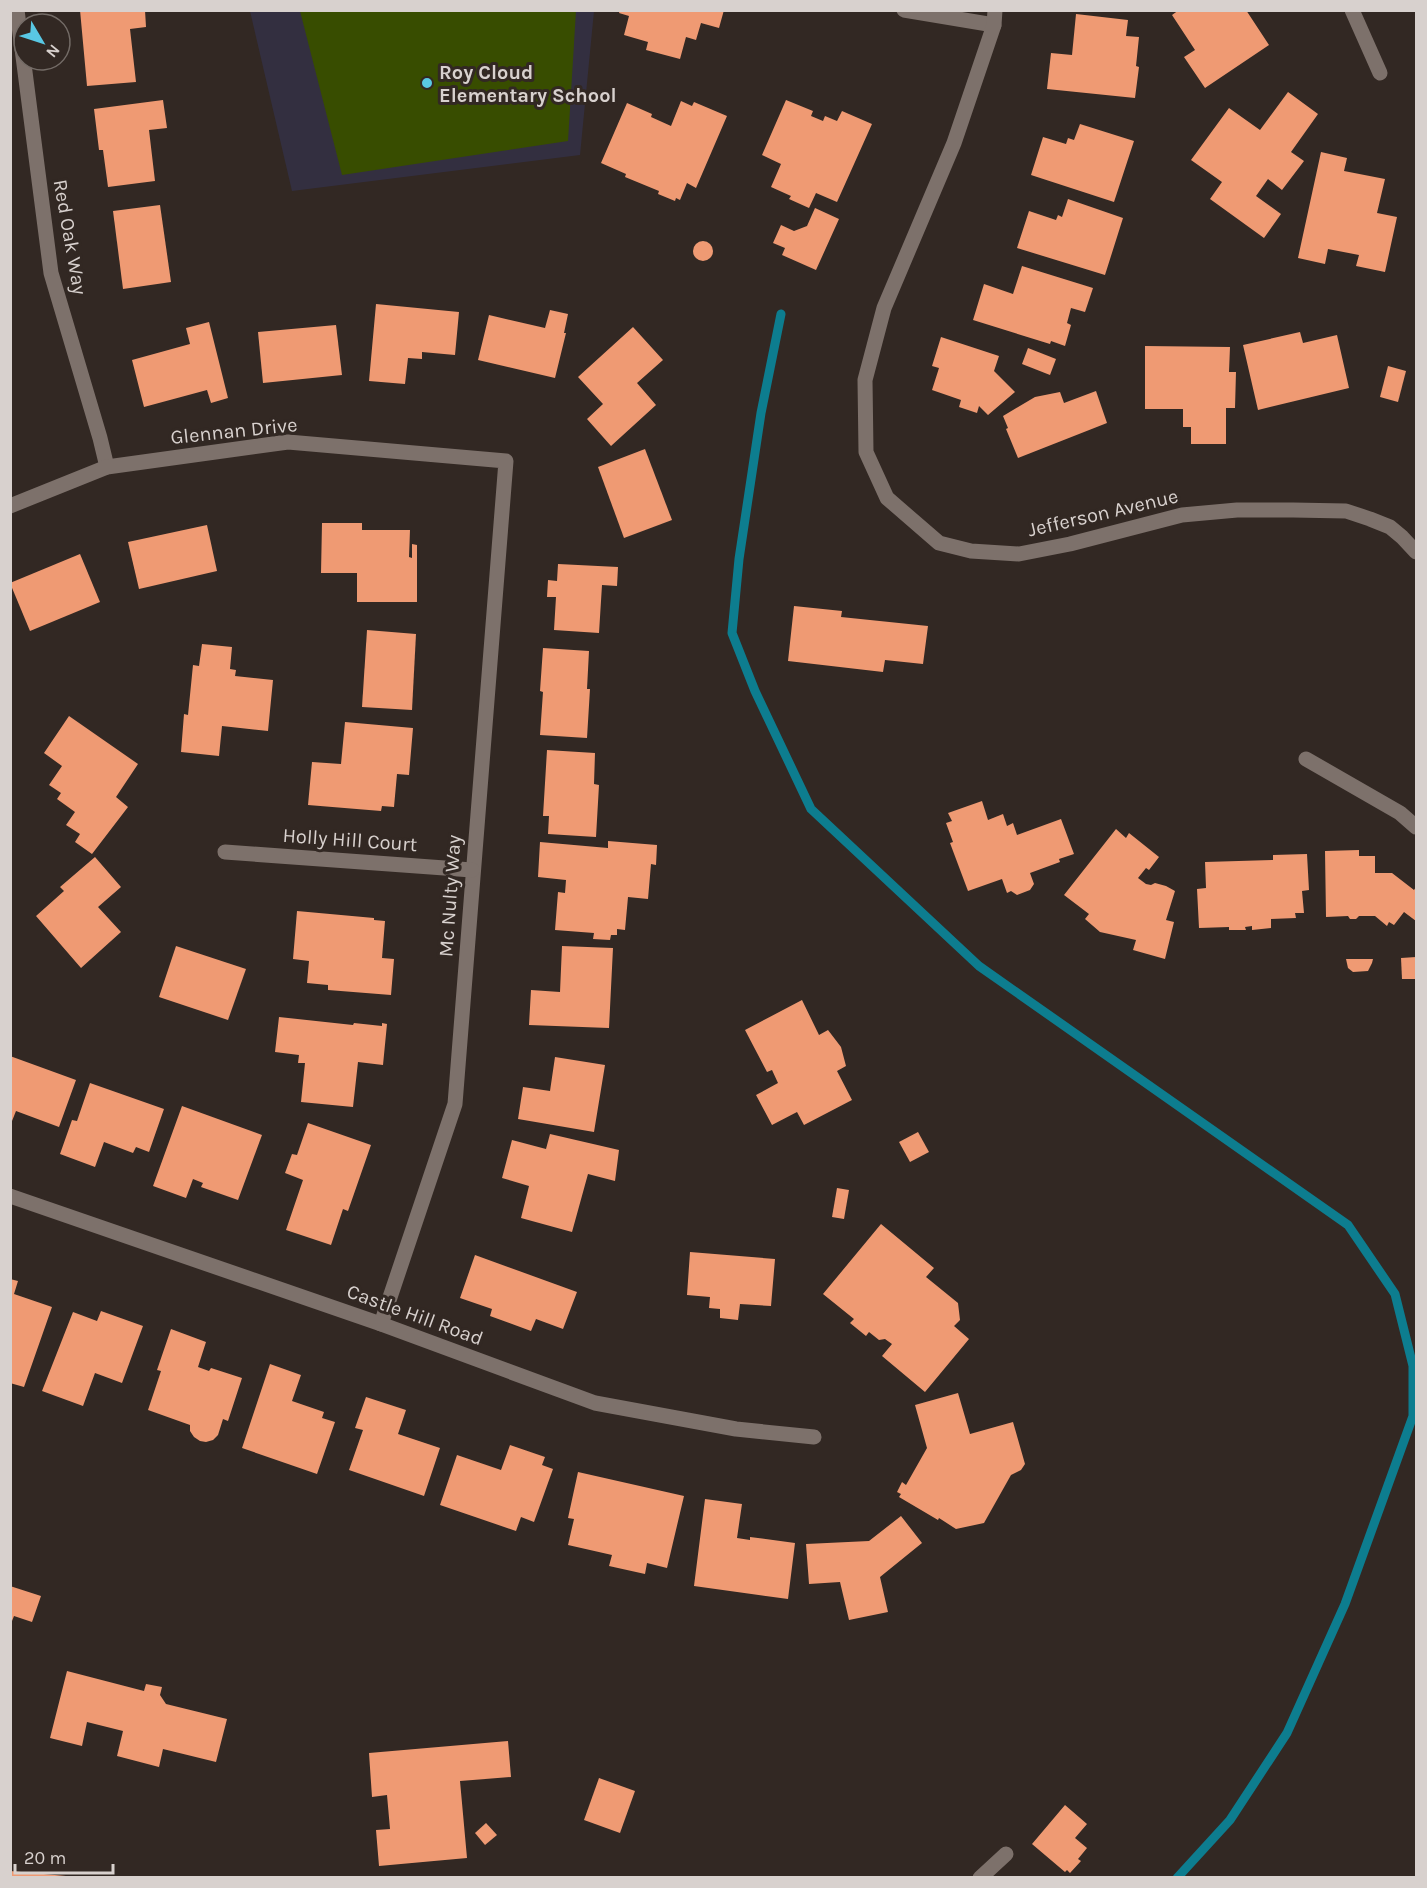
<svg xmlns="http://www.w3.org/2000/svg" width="1427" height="1888" font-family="Karla,sans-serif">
  <rect width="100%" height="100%" fill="#322823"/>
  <polygon fill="#332f40" points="250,11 594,11 580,155 292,191"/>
  <polygon fill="#384d00" points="300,11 576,11 568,141 342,175"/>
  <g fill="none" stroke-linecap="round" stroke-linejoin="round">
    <polyline stroke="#0d7d8f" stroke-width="9" points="781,314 761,413 739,559 732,633 755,691 811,809 979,966 1348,1225 1395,1294 1413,1366 1413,1416 1345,1604 1287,1733 1230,1820 1177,1878"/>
  </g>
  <g fill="#ef9a73">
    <polygon points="80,10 145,10 146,27 130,29 136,82 87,86"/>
    <polygon points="620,10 724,10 719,28 701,23 696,40 686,37 680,59 646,50 648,42 624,35 629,16 619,13"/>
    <polygon points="1179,10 1246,10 1269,45 1205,88 1184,57 1195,50 1172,15"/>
    <polygon points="1076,14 1128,20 1126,36 1139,37 1136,66 1139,67 1135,98 1047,89 1051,53 1072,55"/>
    <polygon points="1288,92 1318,114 1291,152 1304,161 1282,190 1268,179 1256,196 1281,214 1264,238 1210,199 1222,182 1191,160 1229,108 1260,130"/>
    <polygon points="163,100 167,128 149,130 155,181 108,187 103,150 99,150 94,109"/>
    <polygon points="786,100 813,111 811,116 823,121 825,116 837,121 842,111 872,124 837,202 816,193 809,208 789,199 791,196 771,187 781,164 762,155"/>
    <polygon points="681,101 692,106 694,102 727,116 696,188 687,183 680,200 676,198 675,201 658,194 659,191 625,177 626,174 601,163 627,103 652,114 651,117 671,126"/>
    <polygon points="1080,124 1134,141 1114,202 1031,175 1043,137 1066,144 1068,138 1074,140"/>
    <polygon points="1321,152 1347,158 1344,171 1385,179 1377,213 1397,217 1385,272 1356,266 1359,255 1328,249 1325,264 1298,258"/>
    <polygon points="1068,199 1123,218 1105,275 1017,248 1029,211 1056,220 1058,215 1062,217"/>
    <polygon points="160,205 171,282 123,289 113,211"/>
    <polygon points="815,208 839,219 816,270 782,255 785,248 773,243 781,225 794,231 807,226"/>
    <circle cx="703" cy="251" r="10"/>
    <polygon points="1022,266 1093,288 1085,312 1071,308 1067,323 1071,325 1065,346 1051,341 1050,344 973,320 984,284 1013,294"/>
    <polygon points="376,304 459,312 455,355 422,352 422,359 408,358 405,384 369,381"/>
    <polygon points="550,310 568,314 564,333 566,333 555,378 478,360 489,315 545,328"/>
    <polygon points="209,322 228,398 211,403 207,390 144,407 132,360 190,344 186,328"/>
    <polygon points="336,325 342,375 263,383 258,332"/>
    <polygon points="633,327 663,360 637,383 656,405 611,446 587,419 603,404 578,377"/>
    <polygon points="1300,332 1303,343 1337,335 1349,388 1258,410 1243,345"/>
    <polygon points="941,337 999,356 994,371 1015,392 988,415 979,406 977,413 959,407 961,400 932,390 939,368 932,366"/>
    <polygon points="1145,346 1230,347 1229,372 1236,372 1235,408 1226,408 1226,444 1191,444 1191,427 1183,427 1183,409 1145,409"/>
    <polygon points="1028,348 1056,359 1050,375 1022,364"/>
    <polygon points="1388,366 1406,371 1398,402 1380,397"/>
    <polygon points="1096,391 1107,423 1018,458 1006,429 1008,428 1003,416 1035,397 1060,392 1064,403"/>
    <polygon points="645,449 672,520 624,538 598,467"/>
    <polygon points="322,523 362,523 362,530 410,530 409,557 412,558 412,544 417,545 417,602 357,602 357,573 321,573"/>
    <polygon points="207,525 217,571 139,589 128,542"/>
    <polygon points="80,554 100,602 30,631 10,583"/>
    <polygon points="558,564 618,567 617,586 602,585 599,633 554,630 556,597 547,597 548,580 557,581"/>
    <polygon points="794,606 842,611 841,617 928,626 923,664 885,660 883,672 788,661"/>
    <polygon points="367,630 416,634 412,710 362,707"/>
    <polygon points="202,644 232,647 230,669 236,670 235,676 273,680 268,731 222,726 219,756 181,752 184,714 188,715 193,665 199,666"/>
    <polygon points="543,648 589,651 587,689 590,689 587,738 540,735 543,692 540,691"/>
    <polygon points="69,716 138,764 116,797 128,807 92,854 75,842 80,834 66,825 75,812 57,799 61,793 49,785 62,766 44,753"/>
    <polygon points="345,722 413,728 409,775 397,774 394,807 382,806 381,811 308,805 312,762 341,764"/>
    <polygon points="547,750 595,753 594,784 599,785 596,837 548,834 549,816 543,816"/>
    <polygon points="982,801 988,820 1003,814 1007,826 1013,823 1017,835 1061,819 1074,854 1059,859 1060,862 1030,873 1034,884 1030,890 1017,895 1011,891 1007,893 1002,879 968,891 950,843 953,842 946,823 952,821 948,813"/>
    <polygon points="1116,829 1126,838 1129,833 1159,857 1149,870 1146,868 1138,878 1146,884 1151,885 1155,883 1166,886 1175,891 1166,920 1174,922 1165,959 1133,950 1136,940 1100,932 1085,919 1089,914 1064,895"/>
    <polygon points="608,841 657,845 656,865 651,864 648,899 628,897 625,930 617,929 617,935 611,935 610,940 593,939 594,933 555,930 558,892 565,893 566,880 538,877 540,842 608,848"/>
    <polygon points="1359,850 1359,856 1375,856 1375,873 1392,873 1414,890 1416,887 1416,921 1404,912 1394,925 1389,922 1387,926 1375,916 1359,916 1356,919 1350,919 1348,916 1326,917 1325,851"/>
    <polygon points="1307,854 1309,890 1302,891 1304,913 1295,913 1296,918 1271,919 1271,928 1252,930 1252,926 1245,927 1246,930 1229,930 1229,927 1199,928 1197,889 1206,888 1205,862 1273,860 1273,855"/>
    <polygon points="95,857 121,887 98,907 121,932 81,968 36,916 64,891 60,887"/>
    <polygon points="297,911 374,918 374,920 385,921 382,958 394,959 391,995 328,990 328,985 307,983 309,961 293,959"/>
    <polygon points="176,946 246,969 228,1020 159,997"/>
    <polygon points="562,946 613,948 609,1028 529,1025 531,990 560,992"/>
    <polygon points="1416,957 1416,979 1402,979 1401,958"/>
    <polygon points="1346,959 1373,959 1372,963 1368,971 1353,972 1348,968"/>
    <polygon points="802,1000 819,1035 828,1030 841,1047 846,1066 837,1071 852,1100 804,1125 797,1112 772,1125 756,1095 778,1083 772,1070 767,1072 745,1030"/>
    <polygon points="279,1017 353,1025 354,1023 382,1026 382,1023 387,1024 383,1065 358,1062 353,1107 301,1102 305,1063 298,1063 299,1055 275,1052"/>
    <polygon points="10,1056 76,1080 59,1127 16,1111 10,1126"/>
    <polygon points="555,1057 605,1065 594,1132 518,1119 523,1087 550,1091"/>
    <polygon points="90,1083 164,1109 149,1152 136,1147 133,1153 104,1142 95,1167 60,1154 72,1120 77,1121"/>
    <polygon points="182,1106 262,1135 238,1200 201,1187 203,1183 193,1179 186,1198 153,1186"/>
    <polygon points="308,1123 371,1145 348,1211 343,1209 331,1245 286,1230 303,1180 285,1173 292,1154 297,1155"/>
    <polygon points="918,1132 929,1152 910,1162 899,1142"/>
    <polygon points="550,1134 619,1150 615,1181 588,1174 572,1232 521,1218 529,1186 502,1178 512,1140 546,1149"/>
    <polygon points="837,1188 849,1190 844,1219 832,1217"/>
    <polygon points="881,1224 934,1268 926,1277 958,1303 960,1320 954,1326 969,1339 925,1392 882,1356 892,1344 885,1339 879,1340 869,1332 866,1336 850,1323 854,1319 823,1294"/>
    <polygon points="690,1252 775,1259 771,1306 740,1304 738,1320 720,1318 720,1309 709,1308 710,1297 687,1295"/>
    <polygon points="475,1255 577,1292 563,1329 536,1319 531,1331 490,1316 492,1309 460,1298"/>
    <polygon points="10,1279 18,1281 14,1294 52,1307 24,1387 10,1383"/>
    <polygon points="101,1311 143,1326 122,1383 95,1373 83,1406 42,1391 73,1312 97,1321"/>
    <polygon points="171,1329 206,1342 198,1367 209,1371 211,1368 242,1378 228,1421 223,1419 218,1435 213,1440 206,1442 200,1441 194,1437 190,1431 190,1425 148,1410 161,1371 157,1370"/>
    <polygon points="270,1364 301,1375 292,1401 324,1412 322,1418 335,1422 317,1474 242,1448"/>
    <polygon points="958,1393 970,1434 1013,1422 1025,1464 1021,1470 1011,1475 984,1523 956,1529 939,1518 938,1520 899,1497 901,1494 897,1492 902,1482 906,1485 927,1448 915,1405"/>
    <polygon points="366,1397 406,1410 398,1434 440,1448 424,1496 349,1470 363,1430 355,1428"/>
    <polygon points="510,1445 545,1457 542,1465 553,1469 534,1522 521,1517 516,1531 440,1505 457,1455 501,1470"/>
    <polygon points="578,1472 684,1496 667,1568 647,1563 645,1574 609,1566 612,1555 568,1545 574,1519 568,1518"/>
    <polygon points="705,1499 742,1504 737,1538 750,1540 750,1537 795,1543 788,1599 694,1586"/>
    <polygon points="901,1516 922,1543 880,1577 888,1612 849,1620 840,1582 809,1584 806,1544 869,1541"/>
    <polygon points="10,1586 41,1596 32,1622 14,1616 10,1626"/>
    <polygon points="67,1671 144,1691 146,1684 162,1687 160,1695 166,1704 227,1719 216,1762 163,1749 159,1767 117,1756 123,1731 87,1722 82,1746 50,1738"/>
    <polygon points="508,1741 511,1777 460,1781 467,1858 379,1866 376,1830 390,1829 387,1795 372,1797 369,1753"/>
    <polygon points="599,1778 635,1791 620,1833 584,1820"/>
    <polygon points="1065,1805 1087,1824 1075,1838 1087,1848 1078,1859 1081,1861 1070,1873 1067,1870 1065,1872 1032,1844"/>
    <polygon points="486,1823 497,1835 485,1845 475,1833"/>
    <polygon points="10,1871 66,1876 66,1878 10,1878"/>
  </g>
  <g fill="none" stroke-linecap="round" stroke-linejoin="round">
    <g stroke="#7d716b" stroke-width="15">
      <polyline points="17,10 51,273 100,438 107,467"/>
      <polyline points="904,10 994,25"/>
      <polyline points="995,10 994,25 954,143 884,308 865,380 866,452 887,498 939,543 971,551 1019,554 1070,544 1182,515 1237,510 1293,510 1346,511 1370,519 1390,527 1402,537 1416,552"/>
      <polyline points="1352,10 1380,73"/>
      <polyline points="10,506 107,467 288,442 506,461 455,1104 381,1324"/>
      <polyline points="1306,759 1400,813 1416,827"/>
      <polyline points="225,852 472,870"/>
      <polyline points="10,1196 381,1324 595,1403 736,1429 814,1437"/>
      <polyline points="980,1878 1006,1854"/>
    </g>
  </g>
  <circle fill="#59c8e4" stroke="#322823" stroke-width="2" cx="427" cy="83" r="6"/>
  <g text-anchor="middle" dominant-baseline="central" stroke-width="6" stroke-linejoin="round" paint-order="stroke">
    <g font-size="20" font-weight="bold" fill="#d8d1ce" stroke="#322823" text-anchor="start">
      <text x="439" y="72">Roy Cloud<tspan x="439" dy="23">Elementary School</tspan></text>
    </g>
    <g font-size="20" fill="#d8d1ce" stroke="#322823">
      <text transform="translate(70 237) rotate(80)">Red Oak Way</text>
      <text transform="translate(234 431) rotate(-6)">Glennan Drive</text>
      <text transform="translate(1103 513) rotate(-13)">Jefferson Avenue</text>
      <text transform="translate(350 840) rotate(4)">Holly Hill Court</text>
      <text transform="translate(450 896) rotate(-86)">Mc Nulty Way</text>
      <text transform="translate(415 1315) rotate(20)">Castle Hill Road</text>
    </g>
  </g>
  <rect width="1427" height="1888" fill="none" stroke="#d8d1ce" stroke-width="24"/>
  <g transform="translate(42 42) rotate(129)"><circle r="28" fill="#322823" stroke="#746c67" stroke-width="1.5"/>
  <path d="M0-4.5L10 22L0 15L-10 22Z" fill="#59c8e4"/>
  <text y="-9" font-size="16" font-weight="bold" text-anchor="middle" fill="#d8d1ce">N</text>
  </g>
  <path d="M15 1864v9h98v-9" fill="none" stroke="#d8d1ce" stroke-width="3"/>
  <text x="24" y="1864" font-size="18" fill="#d8d1ce" stroke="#322823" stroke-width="4.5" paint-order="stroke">20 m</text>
</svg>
